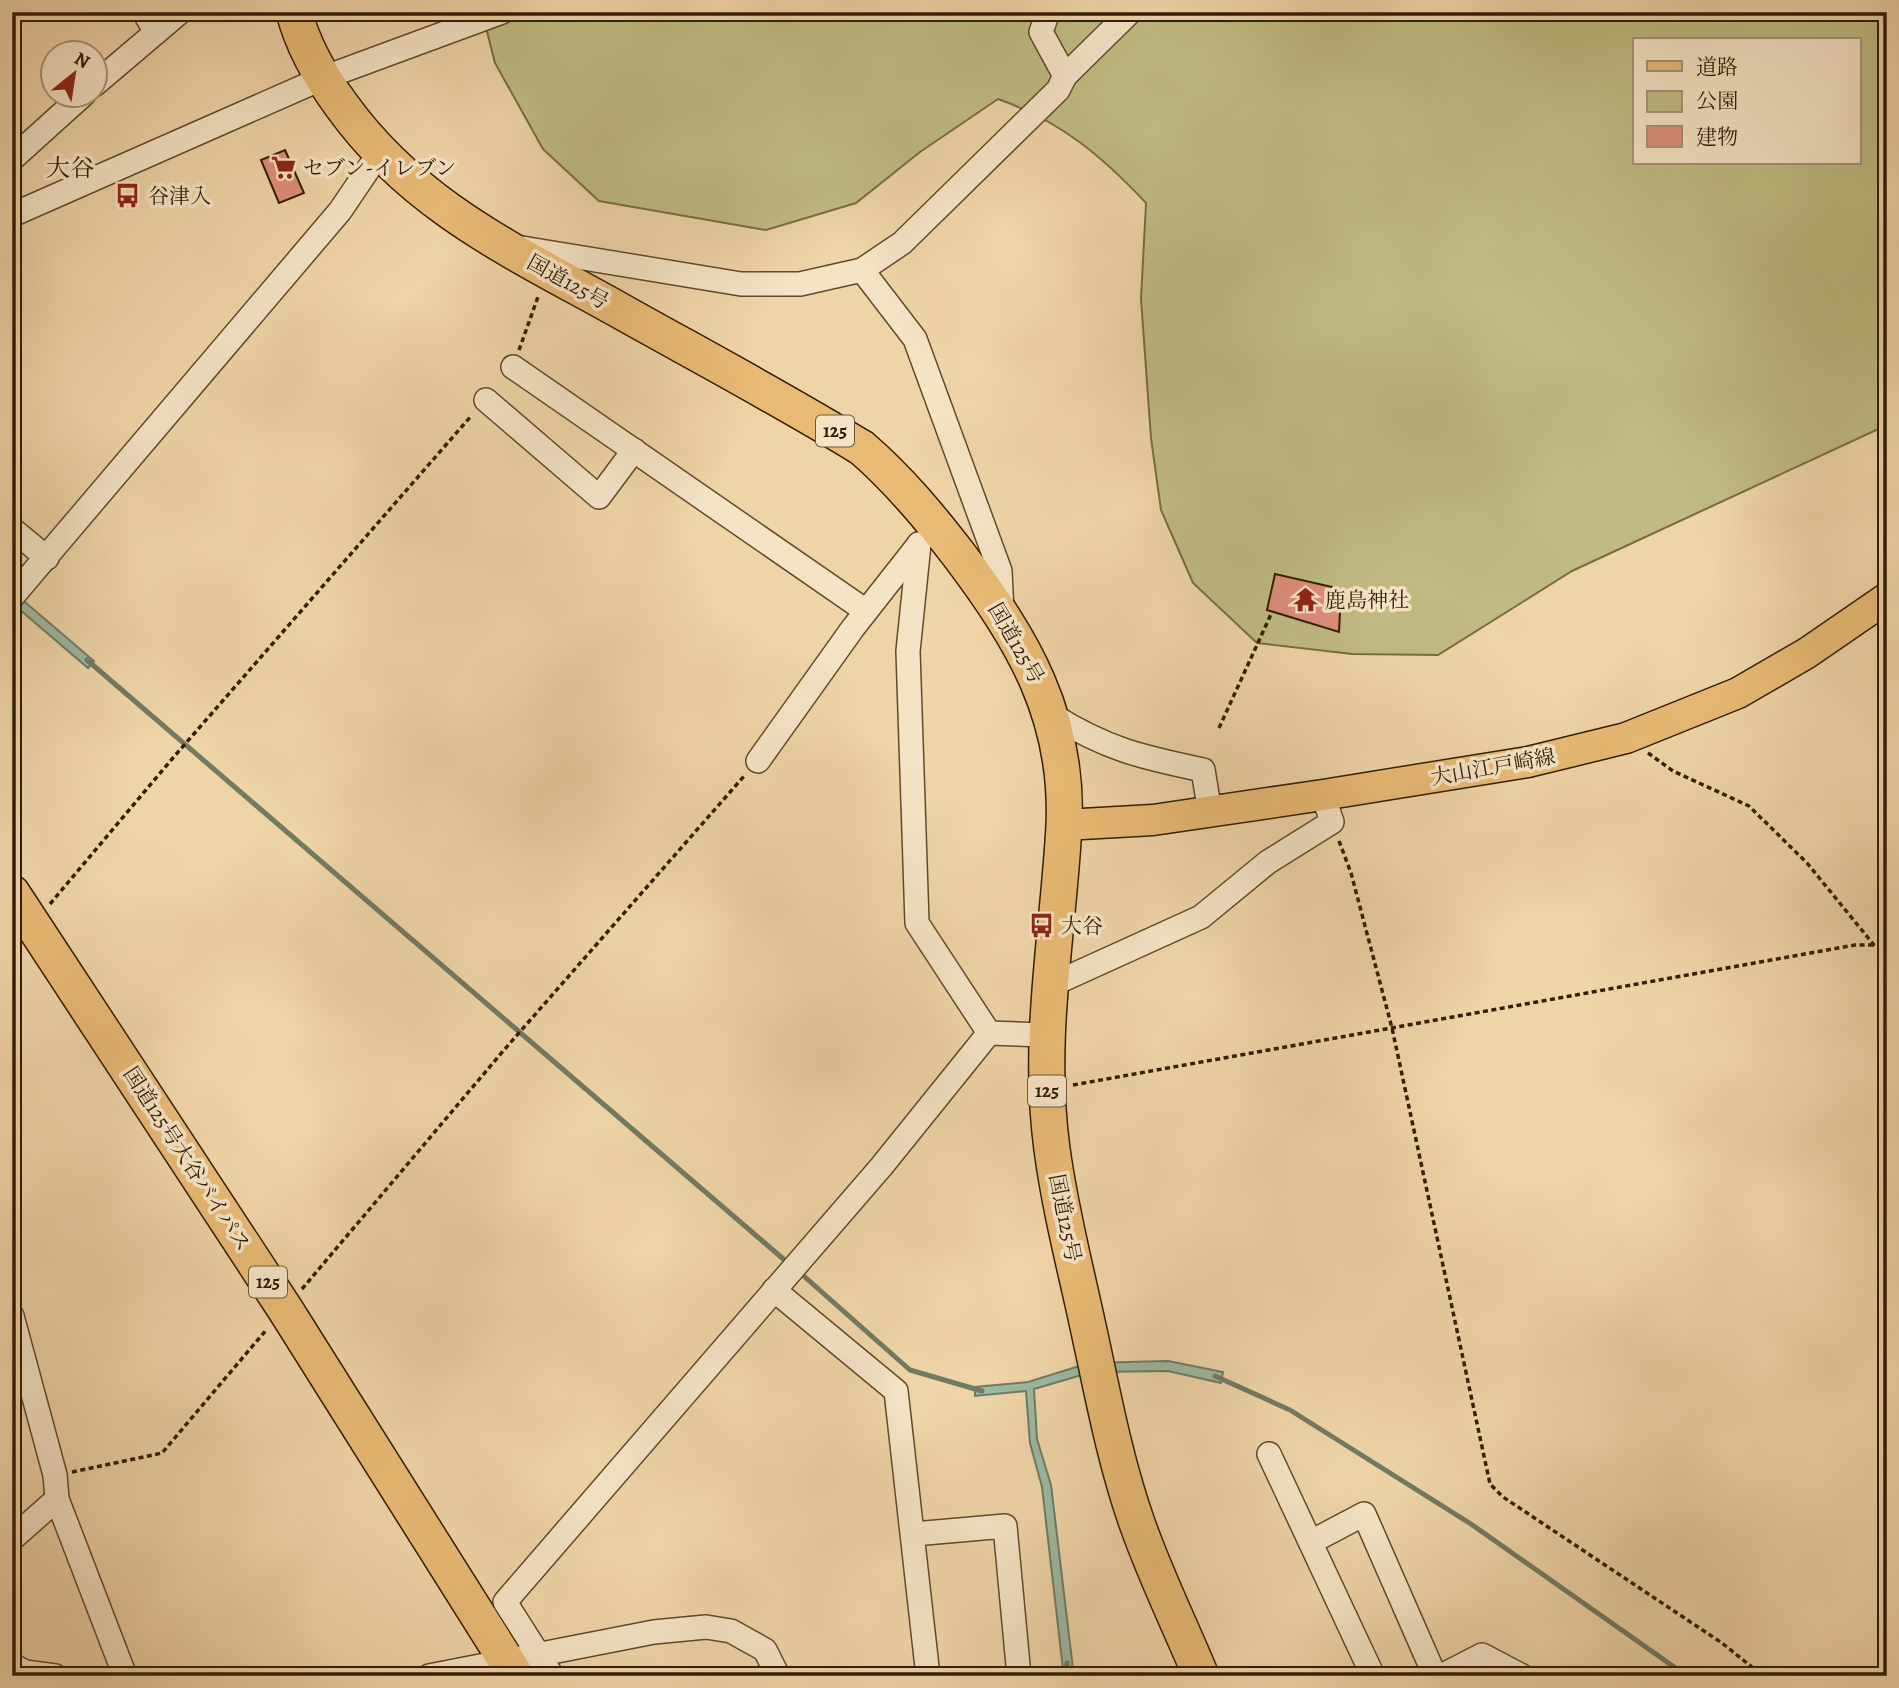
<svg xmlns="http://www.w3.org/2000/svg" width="1899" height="1688" font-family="Alegreya,'Noto Serif JP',serif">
  <rect width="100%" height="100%" fill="#efd4a8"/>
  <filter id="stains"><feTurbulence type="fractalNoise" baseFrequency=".00286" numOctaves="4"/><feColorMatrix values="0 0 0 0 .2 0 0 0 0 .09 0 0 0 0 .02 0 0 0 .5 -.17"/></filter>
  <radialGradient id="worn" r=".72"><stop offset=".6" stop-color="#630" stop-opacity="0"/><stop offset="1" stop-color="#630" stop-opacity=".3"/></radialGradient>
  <path fill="#c0bb83" stroke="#796c43" stroke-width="2" fill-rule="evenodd" d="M 482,12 L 1887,12 L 1887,425 L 1572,571 L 1438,655 L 1352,654 L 1257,643 L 1193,583 L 1161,510 L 1151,438 L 1141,299 L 1146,203 C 1101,155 1060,121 998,99 L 920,152 L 856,203 L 766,230 L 599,201 L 543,149 L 495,63 ZM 1635,40 L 1859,40 L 1859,163 L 1635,163 Z"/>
  <g fill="#9bb9a3" stroke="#717a63" stroke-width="2">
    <polygon points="12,591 94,661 88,668 12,603"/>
    <polygon points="1168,1361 1223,1372 1221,1383 1168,1371 1092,1372 1034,1389 1037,1439 1051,1485 1073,1669 1063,1669 1042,1487 1030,1443 1026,1391 975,1396 975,1387 1028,1382 1089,1363"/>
  </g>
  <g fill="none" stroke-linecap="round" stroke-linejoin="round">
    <g stroke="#717a63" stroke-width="5">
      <polyline points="87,660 788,1263"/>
      <polyline points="798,1271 910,1370 982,1391"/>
      <polyline points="1215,1376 1290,1410 1471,1524 1687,1676"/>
      <polyline points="1065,1676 1067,1663"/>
    </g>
  </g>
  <g fill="#df8f7d" stroke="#321c03" stroke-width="2">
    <polygon points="285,150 304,193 279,203 261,160"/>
    <polygon points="1275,574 1341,589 1339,632 1267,610"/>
  </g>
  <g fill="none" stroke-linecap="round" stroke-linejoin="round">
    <defs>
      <g id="minor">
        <polyline points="144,12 156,32"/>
        <polyline points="1065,76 1130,12"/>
        <polyline points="94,85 180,12"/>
        <polyline points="12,159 84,94"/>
        <polyline points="12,215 323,78 502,12"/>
        <polyline points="516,247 741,284 800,284 862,270 902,243 1058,90 1065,76 1041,32 1048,12"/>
        <polyline points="862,270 915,339 1000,571 1002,611"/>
        <polyline points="513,367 866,611"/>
        <polyline points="486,400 599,497 634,450"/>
        <polyline points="12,529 47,558"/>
        <polyline points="919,544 908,651 917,923 989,1033"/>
        <polyline points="12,597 340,211 380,152"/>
        <path d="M 1052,715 C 1106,749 1141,757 1203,770 L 1210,812"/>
        <polyline points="758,761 853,628 919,544"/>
        <polyline points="1049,986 1201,917 1268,862 1332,822 1323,795"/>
        <polyline points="774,1290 896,1391 928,1676"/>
        <polyline points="12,1316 55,1475 57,1499 125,1676"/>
        <polyline points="1269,1454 1373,1676"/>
        <polyline points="914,1534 1005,1526 1019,1676"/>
        <polyline points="12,1539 57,1499"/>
        <polyline points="1311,1542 1364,1514 1435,1676"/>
        <polyline points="12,1665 25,1672 55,1676"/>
        <polyline points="429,1676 654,1632 706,1627 731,1631 765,1650 778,1676"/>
        <polyline points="552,1676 505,1602 881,1167 989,1033 1045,1035"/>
        <polyline points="1441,1676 1482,1655 1522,1676"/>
      </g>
      <polyline id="major" points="1064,825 1153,820 1323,795 1528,762 1626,738 1738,693 1807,653 1887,598"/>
      <g id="highway">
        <path d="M 294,12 C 303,46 322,79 342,106 C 414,206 513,251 617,309 C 699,355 782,399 862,448 C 899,480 929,516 959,555 C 1023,640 1069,716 1064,826 C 1058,935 1037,1040 1052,1149 C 1060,1210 1076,1270 1089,1331 C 1103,1395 1115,1461 1137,1523 C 1155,1575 1180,1625 1201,1676"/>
        <polyline points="12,893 285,1309 516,1676"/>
      </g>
    </defs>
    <use href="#minor" stroke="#614a2c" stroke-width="26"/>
    <use href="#major" stroke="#321c03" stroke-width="33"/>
    <use href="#highway" stroke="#321c03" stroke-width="38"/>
    <g stroke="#321c03" stroke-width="3.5" stroke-dasharray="5 3.5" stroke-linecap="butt">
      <polyline points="519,350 539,294"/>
      <polyline points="1219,728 1272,612"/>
      <polyline points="1648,753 1673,771 1749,806 1807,863 1874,945 1887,951"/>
      <polyline points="1339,841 1351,873 1392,1028 1490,1484 1503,1497 1722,1643 1763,1676"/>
      <polyline points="50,904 172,759 472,415"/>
      <polyline points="1073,1085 1855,945 1874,945"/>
      <polyline points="302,1289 504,1050 745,775"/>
      <polyline points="72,1472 162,1453 267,1329"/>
    </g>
    <use href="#minor" stroke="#f5e3c6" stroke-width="23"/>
    <use href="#major" stroke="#e8ba74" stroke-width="30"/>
    <use href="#highway" stroke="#e8ba74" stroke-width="35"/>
  </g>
  <defs>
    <symbol id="supermarket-bare" viewBox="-9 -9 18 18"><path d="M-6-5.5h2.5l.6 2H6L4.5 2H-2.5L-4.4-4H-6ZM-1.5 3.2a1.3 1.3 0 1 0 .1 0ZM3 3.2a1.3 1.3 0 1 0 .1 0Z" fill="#8f2418" stroke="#f5e3c6" stroke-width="2.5" paint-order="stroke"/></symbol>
    <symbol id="bus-bare" viewBox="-9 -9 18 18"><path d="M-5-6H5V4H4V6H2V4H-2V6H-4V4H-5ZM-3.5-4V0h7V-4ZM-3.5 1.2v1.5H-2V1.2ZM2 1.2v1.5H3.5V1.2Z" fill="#8f2418" stroke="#f5e3c6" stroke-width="2.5" paint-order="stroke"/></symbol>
    <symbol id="temple-bare" viewBox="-9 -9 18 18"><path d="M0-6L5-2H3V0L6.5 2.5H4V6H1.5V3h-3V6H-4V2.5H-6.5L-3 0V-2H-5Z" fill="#8f2418" stroke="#f5e3c6" stroke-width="2.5" paint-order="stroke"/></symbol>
  </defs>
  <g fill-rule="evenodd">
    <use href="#supermarket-bare" x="266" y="150" width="35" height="35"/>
    <use href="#bus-bare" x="110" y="178" width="35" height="35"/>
    <use href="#temple-bare" x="1288" y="582" width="35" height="35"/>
    <use href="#bus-bare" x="1024" y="908" width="35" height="35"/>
  </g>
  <g text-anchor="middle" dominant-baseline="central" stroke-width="7" stroke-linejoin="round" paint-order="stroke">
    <g fill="#f5e3c6" stroke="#6c583e" stroke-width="2">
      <rect x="816" y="415.5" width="38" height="31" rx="5"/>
      <rect x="1028" y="1075.5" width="38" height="31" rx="5"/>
      <rect x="249" y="1266.5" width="38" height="31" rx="5"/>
    </g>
    <g font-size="19" font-weight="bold" fill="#321c03">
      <text x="835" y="431">125</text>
      <text x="1047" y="1091">125</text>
      <text x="268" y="1282">125</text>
    </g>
    <g font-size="21" fill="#321c03" stroke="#f5e3c6" text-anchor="start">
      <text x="303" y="168">セブン-イレブン</text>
      <text x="148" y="196">谷津入</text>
      <text x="1325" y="600">鹿島神社</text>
      <text x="1061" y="926">大谷</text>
    </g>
    <g font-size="21" fill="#321c03" stroke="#f5e3c6">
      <text transform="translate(568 282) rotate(29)">国道125号</text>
      <text transform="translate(1016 643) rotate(60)">国道125号</text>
      <text transform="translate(1493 767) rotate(-10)">大山江戸崎線</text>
      <text transform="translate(187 1159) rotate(57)">国道125号大谷バイパス</text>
      <text transform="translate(1065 1218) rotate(79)">国道125号</text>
    </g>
    <g font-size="24" fill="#321c03" stroke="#f5e3c6">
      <text x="70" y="168">大谷</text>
    </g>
  </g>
  <rect width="1899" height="1688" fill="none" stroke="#efd4a8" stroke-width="42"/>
  <rect x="14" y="14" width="1871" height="1660" fill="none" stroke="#321c03" stroke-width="3.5"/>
  <rect x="21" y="21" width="1857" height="1646" fill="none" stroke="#321c03" stroke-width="2"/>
  <rect x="1633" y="38" width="228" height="126" fill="#f5e3c6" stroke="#a79378" stroke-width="2"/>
  <rect x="1647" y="61" width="35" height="10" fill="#e8ba74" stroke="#a79378" stroke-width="2"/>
  <text x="1696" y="74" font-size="21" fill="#321c03">道路</text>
  <rect x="1647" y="91" width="35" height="21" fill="#c0bb83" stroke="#a79378" stroke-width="2"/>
  <text x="1696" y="108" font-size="21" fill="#321c03">公園</text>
  <rect x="1647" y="126" width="35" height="21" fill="#df8f7d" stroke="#a79378" stroke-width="2"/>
  <text x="1696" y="144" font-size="21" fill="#321c03">建物</text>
  <g transform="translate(74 74) rotate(30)"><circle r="33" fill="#f5e3c6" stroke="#a79378" stroke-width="2"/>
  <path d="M0-5L12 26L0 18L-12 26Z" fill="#8f2418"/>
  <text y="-10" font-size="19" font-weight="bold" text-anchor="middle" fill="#321c03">N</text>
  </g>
  <rect width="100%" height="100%" filter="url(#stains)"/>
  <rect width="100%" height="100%" fill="url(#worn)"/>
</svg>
